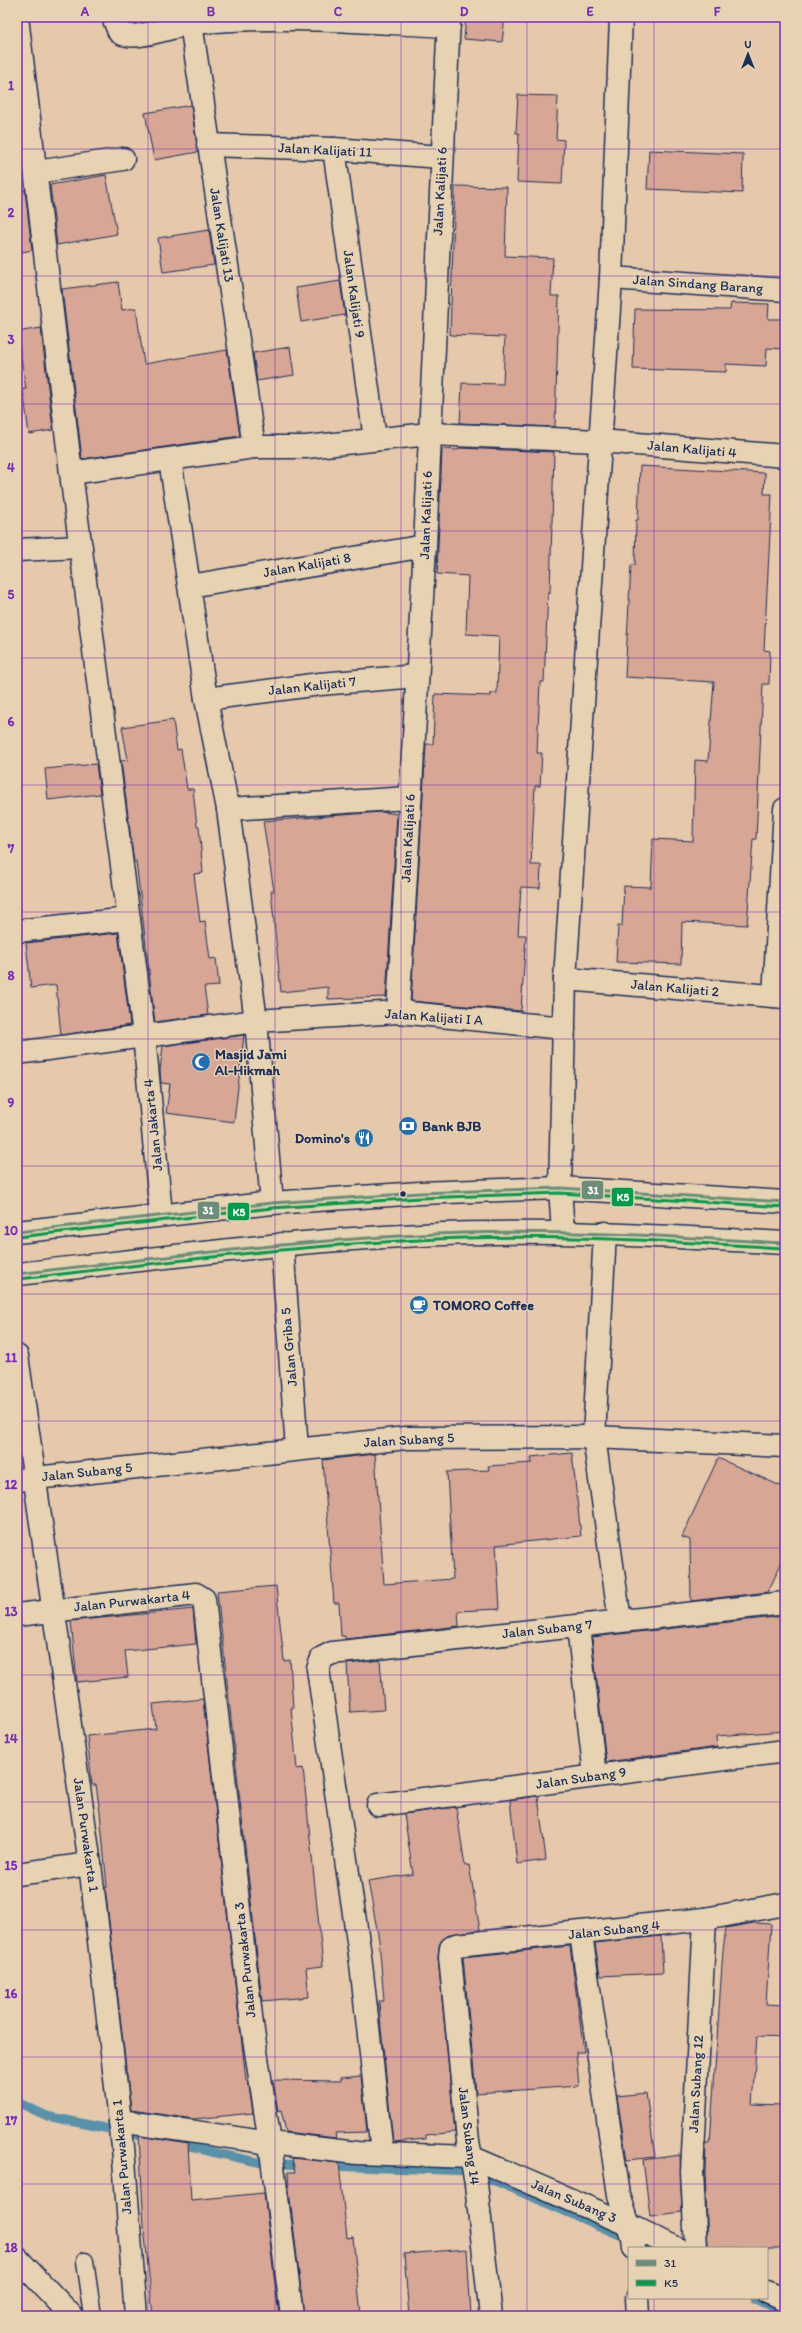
<svg xmlns="http://www.w3.org/2000/svg" width="802" height="2333" font-family="Itim,sans-serif">
  <rect width="100%" height="100%" fill="#e6c8aa"/>
  <filter id="ink" filterUnits="userSpaceOnUse"><feTurbulence type="fractalNoise" baseFrequency=".025" numOctaves="2"/><feDisplacementMap in="SourceGraphic" scale="8" xChannelSelector="R" yChannelSelector="G"/><feConvolveMatrix kernelMatrix="1 2 1 2 8 2 1 2 1" color-interpolation-filters="sRGB"/></filter>
  <g filter="url(#ink)">
    <g fill="none" stroke-linecap="round" stroke-linejoin="round">
      <g stroke="#5991aa" stroke-width="9">
        <polyline points="17,2102 47,2116 162,2140"/>
        <polyline points="176,2144 262,2163 305,2165"/>
        <polyline points="328,2166 472,2171 650,2248"/>
        <polyline points="754,2298 785,2313"/>
      </g>
    </g>
    <g fill="#d8a695" stroke="#1b2f5e">
      <polygon points="466,17 505,17 502,42 464,39"/>
      <polygon points="518,95 558,96 556,139 564,140 562,184 517,182 519,133 516,133"/>
      <polygon points="191,105 198,152 154,160 145,113"/>
      <polygon points="649,150 743,154 742,193 647,189"/>
      <polygon points="106,175 117,234 57,245 50,185"/>
      <polygon points="455,186 507,187 505,256 553,258 551,296 559,296 555,427 460,423 462,383 503,384 505,337 450,335"/>
      <polygon points="25,190 32,250 17,253 17,191"/>
      <polygon points="209,230 214,265 163,272 158,238"/>
      <polygon points="340,281 345,315 301,322 296,288"/>
      <polygon points="118,282 122,310 136,308 144,364 227,350 240,436 82,459 62,289"/>
      <polygon points="731,303 769,304 768,319 785,319 785,349 767,348 766,366 726,364 726,372 633,369 635,309 730,310"/>
      <polygon points="41,328 53,430 29,434 23,389 26,389 17,332"/>
      <polygon points="290,347 294,375 257,381 253,353"/>
      <polygon points="459,448 554,452 550,593 548,592 544,682 540,682 537,753 542,753 540,786 535,786 531,865 541,865 540,888 521,887 518,935 526,935 521,1011 411,1001 426,744 433,744 435,694 491,696 491,693 497,693 499,636 466,634 468,576 437,574 442,449 458,450"/>
      <polygon points="640,466 765,473 764,494 772,494 764,650 770,651 769,684 763,684 756,839 753,839 747,925 682,922 681,964 616,962 618,926 622,926 624,886 651,887 653,839 693,841 695,760 708,761 714,682 625,677 631,565 635,565 636,520 638,520"/>
      <polygon points="173,720 177,750 181,749 187,789 193,789 197,826 199,826 203,873 194,874 200,922 205,921 210,959 216,958 219,986 204,987 208,1015 155,1022 136,861 134,862 121,761 128,760 122,727"/>
      <polygon points="96,764 100,794 48,800 45,769"/>
      <polygon points="382,812 397,814 386,997 328,999 328,987 281,992 271,891 274,891 263,821"/>
      <polygon points="118,933 130,1025 61,1035 56,985 31,988 26,943"/>
      <polygon points="244,1035 234,1122 166,1113 170,1084 161,1083 160,1070 163,1046"/>
      <polygon points="572,1453 581,1536 496,1545 500,1609 458,1611 459,1626 345,1639 345,1636 341,1636 339,1603 334,1603 323,1460 375,1454 384,1584 453,1579 447,1472 489,1470 488,1466 532,1463 531,1457"/>
      <polygon points="718,1458 785,1488 785,1555 768,1592 691,1601 690,1540 682,1537"/>
      <polygon points="276,1586 284,1661 290,1660 293,1708 291,1708 297,1769 303,1768 323,1966 306,1968 309,1997 262,2001 217,1591"/>
      <polygon points="193,1609 196,1644 125,1651 128,1677 77,1682 71,1621"/>
      <polygon points="785,1616 785,1731 716,1736 717,1747 606,1762 592,1637"/>
      <polygon points="380,1660 384,1710 350,1712 347,1664"/>
      <polygon points="203,1699 246,2080 248,2080 253,2113 194,2119 131,2110 105,1887 107,1887 100,1812 96,1785 92,1785 87,1736 156,1729 153,1704"/>
      <polygon points="538,1796 546,1860 517,1864 510,1800"/>
      <polygon points="456,1807 465,1866 469,1865 480,1930 450,1934 441,1941 439,1947 438,1958 455,2132 426,2135 426,2139 393,2142 381,2028 379,2001 384,2001 379,1940 368,1881 413,1874 404,1814"/>
      <polygon points="754,1923 771,1924 766,2004 785,2005 785,2037 757,2036 752,2104 785,2105 785,2248 708,2248 705,2172 706,2143 710,2143 723,1950 726,1928"/>
      <polygon points="661,1936 663,1973 600,1976 595,1943"/>
      <polygon points="570,1946 584,2052 576,2052 579,2086 476,2093 463,1957"/>
      <polygon points="361,2076 367,2132 335,2133 336,2138 286,2132 281,2110 278,2111 273,2080 341,2081 341,2078"/>
      <polygon points="646,2093 655,2157 627,2160 617,2096"/>
      <polygon points="139,2136 188,2144 191,2200 264,2193 279,2316 153,2316 144,2226"/>
      <polygon points="680,2155 682,2212 650,2216 643,2160"/>
      <polygon points="292,2158 339,2163 347,2238 353,2237 361,2316 304,2316 289,2190 288,2172 295,2172"/>
      <polygon points="467,2249 471,2316 409,2316 404,2254"/>
    </g>
    <g fill="none" stroke-linecap="round" stroke-linejoin="round">
      <defs>
        <polyline id="lane" points="85,2261 93,2316"/>
        <g id="street">
          <polyline points="17,17 71,473 144,1035 161,1214"/>
          <path d="M 113,17 L 119,32 C 132,43 175,25 193,23 C 278,14 363,22 449,26"/>
          <polyline points="191,23 254,447"/>
          <polyline points="208,145 334,149 441,157"/>
          <polyline points="334,149 375,439"/>
          <polyline points="36,172 123,159"/>
          <polyline points="611,278 785,290"/>
          <polyline points="170,459 206,699 228,809 256,1021 272,1203"/>
          <polyline points="71,473 254,447 306,447 429,434 600,441 785,456"/>
          <polyline points="17,550 81,547"/>
          <polyline points="190,586 425,546"/>
          <polyline points="206,699 320,684 417,676"/>
          <polyline points="228,809 410,798"/>
          <polyline points="17,931 129,919"/>
          <polyline points="565,979 785,997"/>
          <polyline points="774,996 785,809"/>
          <polyline points="398,1012 425,546 449,17"/>
          <polyline points="17,1053 256,1021 398,1012 564,1028"/>
          <polyline points="563,1232 560,1188 565,979 611,278 621,17"/>
          <polyline points="605,1233 594,1437 620,1621"/>
          <polyline points="282,1244 297,1449"/>
          <polyline points="17,1356 90,1864 123,2147 136,2316"/>
          <polyline points="17,1480 406,1438 594,1437 785,1446"/>
          <polyline points="17,1615 196,1594 204,1599 252,2025 270,2143 292,2316"/>
          <polyline points="578,1626 595,1776"/>
          <polyline points="378,1805 785,1751"/>
          <polyline points="17,1874 90,1864"/>
          <polyline points="581,1934 619,2195 633,2238 634,2248"/>
          <polyline points="120,2121 270,2143 357,2153 471,2157 629,2225 676,2248"/>
          <polyline points="382,2153 360,1955 318,1669 322,1658 332,1653 785,1603"/>
          <polyline points="696,2248 692,2172 705,1919"/>
          <polyline points="17,2258 72,2316"/>
          <polyline points="767,2292 785,2300"/>
          <polyline points="637,2298 638,2316"/>
          <polyline points="491,2316 476,2184 468,2141 450,1957 451,1948 456,1945 705,1919 785,1904"/>
        </g>
        <g id="primary">
          <polyline points="17,1232 272,1203 420,1193 560,1188 785,1202"/>
          <path d="M 17,1274 C 152,1259 286,1241 421,1235 C 543,1229 664,1236 785,1243"/>
        </g>
      </defs>
      <use href="#lane" stroke="#1b2f5e" stroke-width="19"/>
      <use href="#street" stroke="#1b2f5e" stroke-width="25"/>
      <use href="#primary" stroke="#1b2f5e" stroke-width="25"/>
      <use href="#lane" stroke="#e7d3b1" stroke-width="16"/>
      <use href="#street" stroke="#e7d3b1" stroke-width="22"/>
      <use href="#primary" stroke="#e7d3b1" stroke-width="22"/>
      <defs>
        <g id="bus-1">
          <polyline points="17,1232 272,1203 420,1193 560,1188 785,1202"/>
          <path d="M 17,1274 C 166,1257 314,1238 464,1233 C 571,1230 678,1237 785,1243"/>
        </g>
        <g id="bus-2">
          <polyline points="18,1237 272,1208 420,1198 560,1193 785,1207"/>
          <path d="M 18,1279 C 166,1262 314,1243 464,1238 C 571,1235 678,1242 785,1248"/>
        </g>
      </defs>
      <use href="#bus-1" stroke="#e7d3b1" stroke-width="6"/>
      <use href="#bus-2" stroke="#e7d3b1" stroke-width="6"/>
      <use href="#bus-1" stroke="#6b8d79" stroke-width="3"/>
      <use href="#bus-2" stroke="#019b4c" stroke-width="3"/>
    </g>
  </g>
  <path fill="none" stroke="#7b2cbf" stroke-width="1" stroke-opacity="0.55" d="M 148,17 L 148,2316M 275,17 L 275,2316M 401,17 L 401,2316M 527,17 L 527,2316M 654,17 L 654,2248M 17,149 L 785,149M 17,276 L 785,276M 17,404 L 785,404M 17,531 L 785,531M 17,658 L 785,658M 17,785 L 785,785M 17,912 L 785,912M 17,1039 L 785,1039M 17,1166 L 785,1166M 17,1294 L 785,1294M 17,1421 L 785,1421M 17,1548 L 785,1548M 17,1675 L 785,1675M 17,1802 L 785,1802M 17,1930 L 785,1930M 17,2057 L 785,2057M 17,2184 L 785,2184M 654,2298 L 654,2316"/>
  <defs>
    <symbol id="mosque-disc" viewBox="-11 -11 22 22"><circle r="9.5" fill="#1f6fb2" stroke="#e7d3b1"/><path d="M3.5-4.9A6 6 0 1 0 3.5 4.9A5 5 0 1 1 3.5-4.9Z" fill="#fff"/></symbol>
    <symbol id="bank-disc" viewBox="-11 -11 22 22"><circle r="9.5" fill="#1f6fb2" stroke="#e7d3b1"/><path d="M-6-4H6V4H-6ZM0-2.3a2.3 2.3 0 1 0 0 4.6a2.3 2.3 0 1 0 0-4.6Z" fill="#fff"/></symbol>
    <symbol id="restaurant-disc" viewBox="-11 -11 22 22"><circle r="9.5" fill="#1f6fb2" stroke="#e7d3b1"/><path d="M-5-6h1v4h1v-4h1v4h1v-4h1v5L-1.5 .5V6h-2V.5L-5-1ZM5-6V6H3V1.5H1.5Q1.5-4 5-6Z" fill="#fff"/></symbol>
    <symbol id="cafe-disc" viewBox="-11 -11 22 22"><circle r="9.5" fill="#1f6fb2" stroke="#e7d3b1"/><path d="M-5.5-4.5H6V0H3Q3 3.5 0 3.5H-2.5Q-5.5 3.5-5.5 0ZM3-3.2v2h1.7v-2ZM-6 4.5H4V6H-6Z" fill="#fff"/></symbol>
  </defs>
  <g fill-rule="evenodd">
    <use href="#mosque-disc" x="190" y="1051" width="22" height="22"/>
    <use href="#bank-disc" x="397" y="1115" width="22" height="22"/>
    <use href="#restaurant-disc" x="353" y="1127" width="22" height="22"/>
    <use href="#cafe-disc" x="408" y="1294" width="22" height="22"/>
  </g>
  <circle fill="#1b2f5e" stroke="#e7d3b1" stroke-width="1.5" cx="403" cy="1194" r="3.5"/>
  <g text-anchor="middle" dominant-baseline="central" stroke-width="3" stroke-linejoin="round" paint-order="stroke">
    <g font-size="14" fill="#1b2f5e" stroke="#e7d3b1">
      <text transform="translate(325 150) rotate(3)">Jalan Kalijati 11</text>
      <text transform="translate(440 191) rotate(-87)">Jalan Kalijati 6</text>
      <text transform="translate(222 235) rotate(81)">Jalan Kalijati 13</text>
      <text transform="translate(698 284) rotate(4)">Jalan Sindang Barang</text>
      <text transform="translate(354 294) rotate(82)">Jalan Kalijati 9</text>
      <text transform="translate(692 449) rotate(5)">Jalan Kalijati 4</text>
      <text transform="translate(426 515) rotate(-88)">Jalan Kalijati 6</text>
      <text transform="translate(307 565) rotate(-10)">Jalan Kalijati 8</text>
      <text transform="translate(312 686) rotate(-6)">Jalan Kalijati 7</text>
      <text transform="translate(408 838) rotate(-87)">Jalan Kalijati 6</text>
      <text transform="translate(675 988) rotate(5)">Jalan Kalijati 2</text>
      <text transform="translate(434 1017) rotate(4)">Jalan Kalijati I A</text>
      <text transform="translate(153 1125) rotate(-96)">Jalan Jakarta 4</text>
      <text transform="translate(289 1347) rotate(-95)">Jalan Griba 5</text>
      <text transform="translate(409 1440) rotate(-3)">Jalan Subang 5</text>
      <text transform="translate(87 1472) rotate(-6)">Jalan Subang 5</text>
      <text transform="translate(132 1601) rotate(-6)">Jalan Purwakarta 4</text>
      <text transform="translate(547 1629) rotate(-6)">Jalan Subang 7</text>
      <text transform="translate(581 1778) rotate(-8)">Jalan Subang 9</text>
      <text transform="translate(86 1835) rotate(82)">Jalan Purwakarta 1</text>
      <text transform="translate(614 1930) rotate(-6)">Jalan Subang 4</text>
      <text transform="translate(245 1960) rotate(-96)">Jalan Purwakarta 3</text>
      <text transform="translate(696 2084) rotate(-87)">Jalan Subang 12</text>
      <text transform="translate(469 2136) rotate(83)">Jalan Subang 14</text>
      <text transform="translate(122 2157) rotate(-95)">Jalan Purwakarta 1</text>
      <text transform="translate(574 2201) rotate(23)">Jalan Subang 3</text>
    </g>
    <g font-size="14" font-weight="bold" fill="#1b2f5e" stroke="#e7d3b1" text-anchor="start">
      <text x="215" y="1054">Masjid Jami<tspan x="215" dy="16">Al-Hikmah</tspan></text>
      <text x="422" y="1126">Bank BJB</text>
      <text x="350" y="1138" text-anchor="end">Domino's</text>
      <text x="433" y="1305">TOMORO Coffee</text>
    </g>
  </g>
  <g stroke="#e7d3b1" stroke-width="1.5">
    <rect x="581" y="1180" width="23" height="20" rx="4" fill="#6b8d79"/>
    <rect x="611" y="1187" width="23" height="20" rx="4" fill="#019b4c"/>
    <rect x="197" y="1201" width="23" height="19" rx="4" fill="#6b8d79"/>
    <rect x="227" y="1202" width="23" height="19" rx="4" fill="#019b4c"/>
  </g>
  <g font-size="11" text-anchor="middle" font-weight="bold" fill="#fff">
    <text x="593" y="1194">31</text>
    <text x="623" y="1201">K5</text>
    <text x="208" y="1214">31</text>
    <text x="239" y="1216">K5</text>
  </g>
  <rect width="802" height="2333" fill="none" stroke="#e7d3b1" stroke-width="44"/>
  <rect x="628" y="2247" width="140" height="52" fill="#e7d3b1" stroke="#959190"/>
  <rect x="636" y="2260" width="20" height="6" fill="#6b8d79" stroke="#959190"/>
  <text x="664" y="2267" font-size="12" fill="#1b2f5e">31</text>
  <rect x="636" y="2280" width="20" height="6" fill="#019b4c" stroke="#959190"/>
  <text x="664" y="2287" font-size="12" fill="#1b2f5e">K5</text>
  <g transform="translate(748 54)" stroke="#e7d3b1" stroke-width="3" paint-order="stroke">
  <path d="M0-3L7 15L0 10L-7 15Z" fill="#1b2f5e"/>
  <text y="-6" font-size="11" font-weight="bold" text-anchor="middle" fill="#1b2f5e">U</text>
  </g>
  <rect x="22" y="22" width="758" height="2289" fill="none" stroke="#7b2cbf" stroke-width="1.5"/>
  <g font-size="13" text-anchor="middle" font-weight="bold" fill="#7b2cbf">
    <text x="85" y="16">A</text>
    <text x="211" y="16">B</text>
    <text x="338" y="16">C</text>
    <text x="464" y="16">D</text>
    <text x="590" y="16">E</text>
    <text x="717" y="16">F</text>
    <text x="11" y="90">1</text>
    <text x="11" y="217">2</text>
    <text x="11" y="344">3</text>
    <text x="11" y="472">4</text>
    <text x="11" y="599">5</text>
    <text x="11" y="726">6</text>
    <text x="11" y="853">7</text>
    <text x="11" y="980">8</text>
    <text x="11" y="1107">9</text>
    <text x="11" y="1235">10</text>
    <text x="11" y="1362">11</text>
    <text x="11" y="1489">12</text>
    <text x="11" y="1616">13</text>
    <text x="11" y="1743">14</text>
    <text x="11" y="1870">15</text>
    <text x="11" y="1998">16</text>
    <text x="11" y="2125">17</text>
    <text x="11" y="2252">18</text>
  </g>
</svg>
